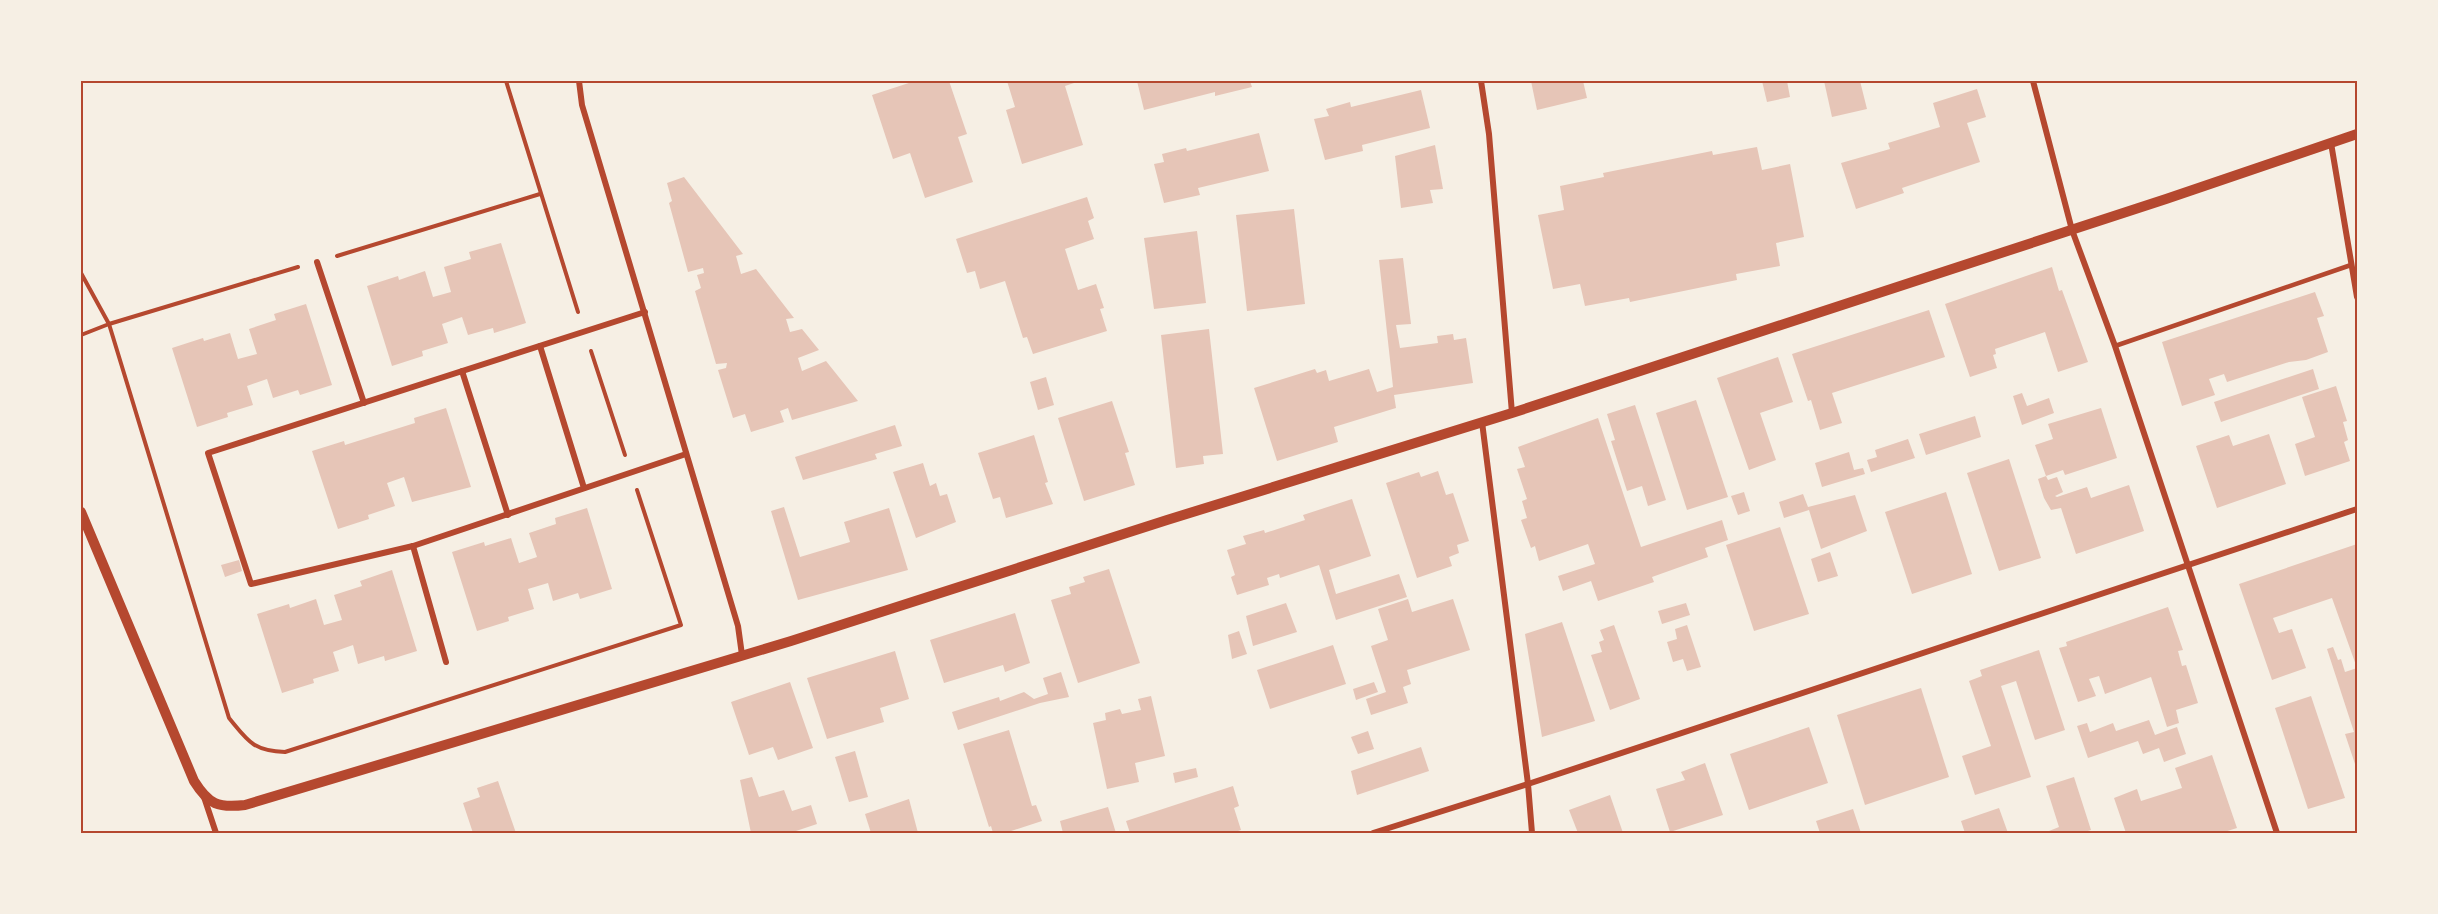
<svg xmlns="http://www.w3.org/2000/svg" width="2438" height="914" font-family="Arial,sans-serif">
  <rect width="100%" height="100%" fill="#f6efe4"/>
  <g fill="#e6c5b7">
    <polygon points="915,81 949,81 967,134 958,137 973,182 925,198 910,153 893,159 872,95"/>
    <polygon points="1007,81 1080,81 1065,86 1083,145 1022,164 1006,110 1015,107"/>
    <polygon points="1137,81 1250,81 1252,87 1215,96 1215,92 1144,110"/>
    <polygon points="1531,81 1583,81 1587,98 1537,110"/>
    <polygon points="1762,81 1787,81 1790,97 1767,102"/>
    <polygon points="1824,81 1860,81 1867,109 1832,117"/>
    <polygon points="1977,89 1986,117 1967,123 1980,162 1902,188 1904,193 1856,209 1841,163 1890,149 1888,143 1940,127 1933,103"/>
    <polygon points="1421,90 1430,128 1362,145 1363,151 1325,160 1314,119 1329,116 1326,109 1350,102 1351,107"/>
    <polygon points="1259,133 1269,171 1198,188 1200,195 1164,203 1154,164 1164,162 1162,154 1186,148 1187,151"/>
    <polygon points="1435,145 1443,189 1430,190 1433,203 1401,208 1395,156"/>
    <polygon points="1757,147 1762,170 1790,164 1804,237 1776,243 1780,266 1736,274 1737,280 1630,302 1629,298 1585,306 1580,284 1553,289 1538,215 1564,210 1560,186 1604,177 1603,173 1712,151 1713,155"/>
    <polygon points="684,177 743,254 736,256 741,274 756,269 794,318 786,319 790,332 802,329 819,350 798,358 802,371 826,361 858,401 792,420 788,408 780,411 784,422 751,432 745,414 733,418 718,370 726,368 727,363 716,364 695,291 701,288 697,275 704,273 703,268 688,272 669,203 672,201 667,183"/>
    <polygon points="1087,197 1094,218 1088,221 1094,239 1065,249 1078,290 1096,284 1104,308 1100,309 1107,331 1033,354 1027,337 1023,338 1005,281 980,289 975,271 967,273 956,239"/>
    <polygon points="1294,209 1305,304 1247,311 1236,215"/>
    <polygon points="1197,231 1206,303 1154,309 1144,238"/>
    <polygon points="501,243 526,323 494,333 493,328 468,335 462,317 442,324 448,343 422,351 423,356 392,366 367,286 398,276 399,280 425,271 433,297 451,292 444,267 471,259 469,252"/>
    <polygon points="1403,258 1411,324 1396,325 1400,348 1438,343 1437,336 1453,334 1454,340 1466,338 1473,383 1394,395 1396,408 1334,427 1338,442 1277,461 1254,388 1315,369 1317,373 1326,370 1329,381 1369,369 1377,392 1393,387 1379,260"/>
    <polygon points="2052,267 2059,291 2062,290 2088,362 2058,372 2045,332 1995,349 1996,354 1993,355 1997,368 1970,377 1945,304"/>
    <polygon points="2315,292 2324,316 2317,318 2328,352 2306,360 2289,362 2227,382 2224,374 2209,379 2215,395 2182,406 2162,342"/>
    <polygon points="306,304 332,385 300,395 298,390 273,398 267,379 247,386 253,405 227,413 228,417 197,427 172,348 203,338 204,341 230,333 238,359 257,354 249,329 276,320 274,314"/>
    <polygon points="1929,310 1945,357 1832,393 1842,423 1820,430 1811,400 1808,401 1792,354"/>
    <polygon points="1209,329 1223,454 1203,456 1204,464 1176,468 1161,335"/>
    <polygon points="1778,357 1793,402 1760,413 1776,460 1749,470 1717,378"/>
    <polygon points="2313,369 2319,389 2221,422 2214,402"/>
    <polygon points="1046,377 1054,405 1038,410 1030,382"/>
    <polygon points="2336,386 2347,421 2343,422 2348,440 2344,442 2350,461 2305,476 2295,444 2315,437 2302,397"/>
    <polygon points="2022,393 2027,406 2049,398 2054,413 2022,425 2013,396"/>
    <polygon points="1696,400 1728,497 1687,510 1656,413"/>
    <polygon points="1112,401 1129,452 1125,453 1135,485 1084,501 1058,418"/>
    <polygon points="1635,405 1666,500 1648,506 1642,486 1627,491 1611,441 1615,440 1607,414"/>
    <polygon points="446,408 471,487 412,502 404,477 387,483 395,506 368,515 369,519 338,529 312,451 344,441 345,445 415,423 414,418"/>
    <polygon points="2101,408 2117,458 2065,475 2063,470 2046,476 2035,445 2053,439 2048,424"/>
    <polygon points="1975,416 1981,437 1926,455 1919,434"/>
    <polygon points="1598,418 1641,547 1722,520 1728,540 1705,548 1708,557 1652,577 1654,582 1598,601 1591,581 1563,591 1558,576 1595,564 1588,544 1539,561 1535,546 1531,548 1521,520 1527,518 1522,501 1527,499 1517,469 1525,467 1518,447"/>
    <polygon points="895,425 902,446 875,454 877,459 803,480 795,457"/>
    <polygon points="2269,434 2286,484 2217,508 2196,446 2229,435 2233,446"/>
    <polygon points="1034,435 1048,482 1045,483 1053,504 1006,518 1000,497 993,499 978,453"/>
    <polygon points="1908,439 1915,458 1871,472 1867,460 1877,457 1875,450"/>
    <polygon points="1849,452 1854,470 1863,468 1865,474 1822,487 1815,463"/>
    <polygon points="2009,459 2041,558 1999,571 1967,473"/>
    <polygon points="923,463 930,486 936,483 940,496 947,494 956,522 916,538 893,472"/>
    <polygon points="1438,471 1446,495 1453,493 1469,541 1457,545 1459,553 1449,557 1452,566 1417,578 1386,483 1419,472 1421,477"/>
    <polygon points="2046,476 2048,480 2057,477 2063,492 2055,496 2057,497 2087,487 2091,498 2129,485 2144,531 2076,554 2061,508 2051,510 2044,498 2038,479"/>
    <polygon points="1744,492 1750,511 1738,515 1731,496"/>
    <polygon points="1946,492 1972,574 1912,594 1885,512"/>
    <polygon points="1803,494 1808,507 1855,495 1867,531 1821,549 1809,510 1784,518 1779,502"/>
    <polygon points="1352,499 1371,556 1329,570 1336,594 1399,574 1407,597 1336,620 1319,565 1280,578 1279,574 1267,578 1269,585 1237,595 1231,577 1235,575 1227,550 1246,544 1243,536 1264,530 1265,533 1305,520 1303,515"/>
    <polygon points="784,507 800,557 850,542 844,522 889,508 908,570 798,600 771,511"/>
    <polygon points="587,508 612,589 580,599 578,593 553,601 548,583 528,589 534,609 508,617 509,621 477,631 452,552 484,542 485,546 511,538 519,563 537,557 529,533 556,524 555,518"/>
    <polygon points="1780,527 1809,614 1754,631 1726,545"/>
    <polygon points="2357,544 2357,668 2332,598 2273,618 2279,633 2292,629 2306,668 2272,680 2239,584"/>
    <polygon points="1830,552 1838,576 1818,582 1811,559"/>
    <polygon points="239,560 242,571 225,577 221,565"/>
    <polygon points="1109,569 1140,663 1078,683 1051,600 1071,594 1069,587 1085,582 1083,577"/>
    <polygon points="392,570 417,651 385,661 384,656 358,664 353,645 333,652 339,671 313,679 314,683 282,693 257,614 289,604 290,608 316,599 324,625 342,620 334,595 362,586 360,581"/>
    <polygon points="1408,599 1412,612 1453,599 1470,650 1407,670 1411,684 1403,687 1408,703 1371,715 1366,699 1386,692 1371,646 1388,640 1378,609"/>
    <polygon points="1286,603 1297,632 1253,646 1246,616"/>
    <polygon points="1686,603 1690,615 1662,624 1658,611"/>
    <polygon points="2168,607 2183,650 2178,651 2182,666 2186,665 2198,703 2176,710 2179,723 2167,727 2151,677 2105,694 2099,676 2089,679 2096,696 2078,702 2059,648 2067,646 2066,642"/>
    <polygon points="1015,613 1030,663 1005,672 1003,665 944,683 930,640"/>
    <polygon points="1562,622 1595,721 1542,737 1525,634"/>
    <polygon points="1614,625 1640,699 1610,710 1591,655 1602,652 1599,642 1604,640 1600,630"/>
    <polygon points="1687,625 1701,667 1687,671 1683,659 1673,662 1667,642 1677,639 1675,629"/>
    <polygon points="1239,631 1247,654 1232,659 1228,635"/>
    <polygon points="1333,645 1346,684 1270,709 1257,670"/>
    <polygon points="2333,647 2338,660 2341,659 2345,672 2357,668 2357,770 2345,734 2354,732 2327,649"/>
    <polygon points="2039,650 2065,730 2035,740 2016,681 2001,686 2031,777 1975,795 1962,756 1991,746 1969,681 1982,676 1980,670"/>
    <polygon points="895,651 909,699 880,708 884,722 827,739 807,678"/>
    <polygon points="1061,672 1069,697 1040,703 958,730 952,712 999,697 1000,701 1024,692 1034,699 1048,694 1043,678"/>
    <polygon points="790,682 813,748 778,760 773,747 749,755 731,702"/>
    <polygon points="1374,682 1378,692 1356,700 1353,689"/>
    <polygon points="1921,688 1949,777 1865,805 1837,715"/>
    <polygon points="1151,696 1165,756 1135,763 1139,782 1107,789 1093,723 1106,720 1105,713 1120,709 1122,714 1141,710 1138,699"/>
    <polygon points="2311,696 2345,798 2308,809 2275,708"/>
    <polygon points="2149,720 2155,735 2177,727 2186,754 2164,762 2159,748 2143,754 2138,741 2088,758 2077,726 2087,723 2090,732 2113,723 2116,731"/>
    <polygon points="1809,727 1828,783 1749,810 1730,754"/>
    <polygon points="1009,730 1032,806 1036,805 1042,821 1005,833 993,833 991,826 989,827 963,744"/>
    <polygon points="1368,731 1374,749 1358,754 1351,737"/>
    <polygon points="1421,747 1429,771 1357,795 1351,771"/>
    <polygon points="855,751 868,797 849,802 835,757"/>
    <polygon points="2212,755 2237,828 2221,833 2126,833 2114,798 2137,789 2141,801 2182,788 2175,768"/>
    <polygon points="1705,763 1723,815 1670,832 1656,789 1685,780 1681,772"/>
    <polygon points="1196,768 1198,777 1175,783 1173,773"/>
    <polygon points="752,777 759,797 784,790 792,811 811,805 817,824 790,833 751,833 740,780"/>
    <polygon points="2074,777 2091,830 2081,833 2044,833 2059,827 2046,786"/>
    <polygon points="498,781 516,833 473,833 463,803 480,797 477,788"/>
    <polygon points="1233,786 1239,806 1234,808 1241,830 1232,833 1130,833 1126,821"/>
    <polygon points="1610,795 1623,833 1578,833 1569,810"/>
    <polygon points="909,799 918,833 871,833 865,814"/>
    <polygon points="1108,807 1116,833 1063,833 1060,821"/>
    <polygon points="1999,808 2008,833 1965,833 1961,821"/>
    <polygon points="1853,809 1861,833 1820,833 1816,821"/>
  </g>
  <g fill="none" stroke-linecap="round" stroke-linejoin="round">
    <g stroke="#b5482f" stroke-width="4">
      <polyline points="506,81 578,312"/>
      <polyline points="337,256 540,194"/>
      <path d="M 298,267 L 109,324 L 229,718 C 248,741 253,751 285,752 L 681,625 L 637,490"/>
      <polyline points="81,273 109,324 81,335"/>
      <polyline points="591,351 625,455"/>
    </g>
    <polyline stroke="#b5482f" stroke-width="4.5" points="2115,346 2351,265"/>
    <g stroke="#b5482f" stroke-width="6">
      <polyline points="579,81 582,105 738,626 742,655"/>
      <polyline points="1481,81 1489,134 1512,413"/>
      <polyline points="2033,81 2072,230 2115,346 2277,833"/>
      <polyline points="2331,143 2357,297"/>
      <polyline points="317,262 364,403"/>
      <polyline points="645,312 208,453 251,584 413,546 686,454"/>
      <polyline points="540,346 584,488"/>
      <polyline points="462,371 508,515"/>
      <polyline points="1482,422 1528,784 1532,833"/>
      <polyline points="413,546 446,662"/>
      <polyline points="204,797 216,833"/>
      <polyline points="1373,833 1528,784 2357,509"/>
    </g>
    <path stroke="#b5482f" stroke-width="10" d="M 81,512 L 194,781 C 209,805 218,808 245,805 L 791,641 L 1167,520 L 1512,413 L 2166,199 L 2357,134"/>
  </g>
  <rect width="2438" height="914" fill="none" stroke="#f6efe4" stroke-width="165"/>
  <rect x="82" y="82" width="2274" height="750" fill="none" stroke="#b5482f" stroke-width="2"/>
</svg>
